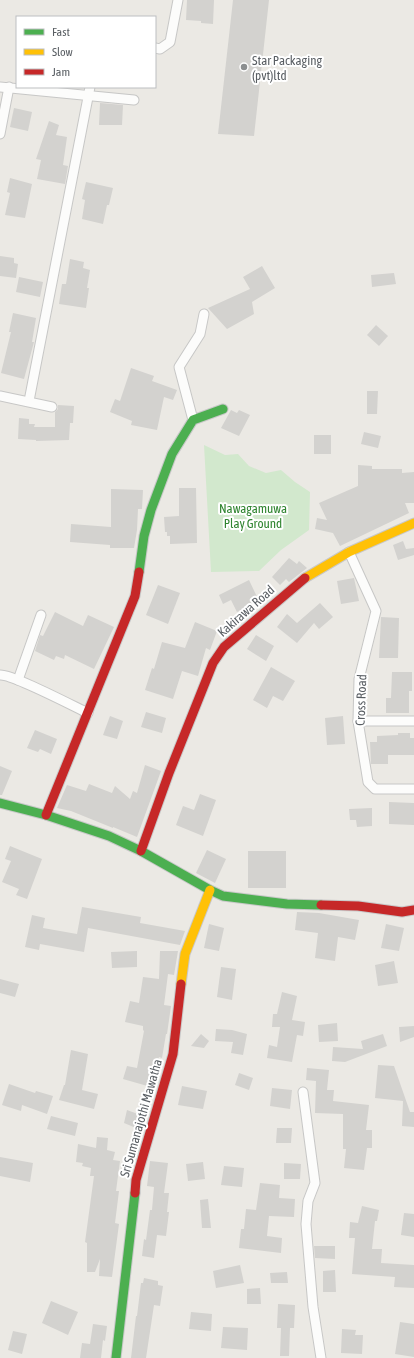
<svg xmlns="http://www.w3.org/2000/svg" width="414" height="1358" font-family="'Asap Condensed',sans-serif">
  <rect width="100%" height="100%" fill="#ebe9e4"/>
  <polygon fill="#d2e8cd" points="204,445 225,455 238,454 249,466 266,473 281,470 295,482 310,492 309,530 281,550 259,571 211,572"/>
  <g fill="#d3d2cf">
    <polygon points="187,0 214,0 213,24 201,23 201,21 186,20"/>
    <polygon points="233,0 269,0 254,136 218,134"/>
    <polygon points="100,103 123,105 122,125 99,125"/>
    <polygon points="14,108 32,112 28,131 10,127"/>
    <polygon points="49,121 59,125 56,135 67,137 63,165 68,166 65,184 37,179 41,160 36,159"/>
    <polygon points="10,178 32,184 25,218 5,215 10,193 7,192"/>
    <polygon points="86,182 113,188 109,205 107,205 103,224 82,219 85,200 82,199"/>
    <polygon points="0,256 14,258 14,263 18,264 16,278 0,276"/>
    <polygon points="70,259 84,262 83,268 90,270 87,288 89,288 86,308 59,304 62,284 66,284"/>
    <polygon points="262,266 275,288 252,302 254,314 227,329 208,308 250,289 243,277"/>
    <polygon points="394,273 396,284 372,287 371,275"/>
    <polygon points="19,277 43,282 40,297 16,292"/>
    <polygon points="13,313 36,318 32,342 34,342 24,379 1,373 11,332 9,332"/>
    <polygon points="376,325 388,336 379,346 367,335"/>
    <polygon points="131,368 154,376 152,381 177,390 173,400 164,397 157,430 131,425 132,421 110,412 115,399 120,401"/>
    <polygon points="367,391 378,391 377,414 367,414"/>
    <polygon points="58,405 74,406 73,423 70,423 69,440 36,441 36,440 18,439 19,418 29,419 29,424 35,424 34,427 55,427 55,412 58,409"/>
    <polygon points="231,410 237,413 239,410 250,415 239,436 221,428"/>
    <polygon points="364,432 381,436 378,448 361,444"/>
    <rect x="314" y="435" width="17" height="19"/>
    <polygon points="358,465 372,466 372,469 402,469 402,473 414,472 414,503 405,503 409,513 340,546 333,533 315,529 317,518 327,520 319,503 358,486"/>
    <polygon points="179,488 196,488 197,543 170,544 170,536 167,536 167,532 165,532 164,517 179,516"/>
    <polygon points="111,489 143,490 142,509 138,509 137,530 134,548 110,548 110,545 70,542 71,524 111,527"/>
    <polygon points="403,541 406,549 414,548 414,555 398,560 393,545"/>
    <polygon points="289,558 297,564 299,561 307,568 289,582 286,579 280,585 272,577"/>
    <polygon points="354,578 359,601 341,604 337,581"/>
    <polygon points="249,580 259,601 237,612 231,600 223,604 219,595"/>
    <polygon points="158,585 180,593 168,624 146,615"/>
    <polygon points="320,603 333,617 319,629 314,623 297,643 277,627 287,614 297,623"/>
    <polygon points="55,612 83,626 88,615 114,627 94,669 65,655 64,659 56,656 54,660 35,651 40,635 43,636"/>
    <polygon points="381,617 399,618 398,658 379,658"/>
    <polygon points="195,622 217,631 210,650 206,648 198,676 182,671 173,699 145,690 152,668 154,669 162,642 185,648"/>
    <polygon points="256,635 274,646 266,661 247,649"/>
    <polygon points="271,667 295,681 283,701 273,696 267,708 253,700"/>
    <polygon points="392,672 412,672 412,691 409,691 409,713 386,713 386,698 391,698"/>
    <polygon points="146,712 166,718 162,733 141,727"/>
    <polygon points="110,716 123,721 117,739 103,735"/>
    <polygon points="343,716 345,744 327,745 325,718"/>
    <polygon points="35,730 57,739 51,754 40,749 38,752 27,748"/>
    <polygon points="398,733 410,733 410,738 414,738 414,755 388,755 388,764 371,764 370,742 377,742 377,736 398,735"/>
    <polygon points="145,765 161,771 137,837 113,827 113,828 71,811 57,808 67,785 86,791 89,784 112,793 115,786 130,799 133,791 137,793"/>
    <polygon points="0,766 12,771 2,795 0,795"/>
    <polygon points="200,794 216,800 203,836 176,825 183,806 194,810"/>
    <polygon points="389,802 414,803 414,825 389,824"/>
    <polygon points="372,808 372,826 357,827 356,820 350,820 349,809"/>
    <polygon points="10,846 42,859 27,899 16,895 19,889 2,882 11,861 5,859"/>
    <polygon points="207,850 226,859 215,883 196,873"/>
    <rect x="248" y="851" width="38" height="37"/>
    <polygon points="82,907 141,917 140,923 185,931 180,945 88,928 84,952 40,944 39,950 25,947 32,915 45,918 43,928 77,934"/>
    <polygon points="297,912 319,913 359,920 355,940 338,937 335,961 315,958 318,933 295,930"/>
    <polygon points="209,924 224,928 219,951 204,948"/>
    <polygon points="386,924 404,928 399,951 381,948"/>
    <polygon points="137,951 137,967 112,968 111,952"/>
    <polygon points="160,951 178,951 174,975 168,974 164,1005 171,1006 167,1034 166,1034 162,1058 159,1057 151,1087 123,1079 127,1066 137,1068 144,1031 143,1030 143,1026 125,1022 130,1001 139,1003 143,977 159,979"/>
    <polygon points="394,961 398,983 378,986 375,965"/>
    <polygon points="221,967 236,969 232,1000 217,997"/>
    <polygon points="0,979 19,984 15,997 0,993"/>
    <polygon points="282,992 297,996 292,1020 305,1022 303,1036 297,1035 292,1062 267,1058 269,1045 277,1047 280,1027 272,1027 273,1014 277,1014"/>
    <polygon points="337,1023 338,1041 319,1042 318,1025"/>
    <polygon points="414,1026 414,1037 400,1042 399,1027"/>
    <polygon points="216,1029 232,1030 247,1034 243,1055 231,1053 233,1042 215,1041"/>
    <polygon points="201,1034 209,1041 204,1048 191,1046"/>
    <polygon points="383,1034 387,1046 345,1062 332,1061 333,1047 363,1049 361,1041"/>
    <polygon points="71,1050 88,1054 82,1090 98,1094 94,1109 59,1100 64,1085 65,1085"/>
    <polygon points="378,1065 394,1066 410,1112 414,1112 414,1127 402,1126 403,1101 375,1098"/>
    <polygon points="307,1068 329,1070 327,1090 334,1090 333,1101 369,1105 366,1130 372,1130 372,1148 367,1148 364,1170 344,1168 346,1149 343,1149 343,1114 315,1113 316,1081 306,1080"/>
    <polygon points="239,1073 253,1078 249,1090 235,1085"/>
    <polygon points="9,1084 35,1093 36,1091 53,1096 47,1114 22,1105 21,1111 2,1105"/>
    <polygon points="182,1086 207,1091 203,1109 178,1105"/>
    <polygon points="272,1088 292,1090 290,1109 270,1106"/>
    <polygon points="127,1110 146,1117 141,1130 124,1123"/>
    <polygon points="51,1116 78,1123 75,1136 47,1129"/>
    <polygon points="277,1128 292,1128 291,1143 276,1143"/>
    <polygon points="97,1137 108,1138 107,1150 115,1152 113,1160 120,1161 116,1191 119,1191 115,1223 119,1224 112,1277 99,1276 100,1259 95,1272 87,1272 87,1243 85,1242 94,1176 90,1176 91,1168 82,1166 83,1163 76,1162 78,1144 96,1148"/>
    <polygon points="0,1157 33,1163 30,1182 0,1176"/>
    <polygon points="150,1161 168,1163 164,1193 169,1193 167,1212 169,1212 166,1236 157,1235 154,1258 142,1256 144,1239 146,1240 150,1210 152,1210 154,1187 147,1186"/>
    <polygon points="203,1162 205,1179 188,1181 186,1164"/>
    <polygon points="284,1163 301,1164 300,1179 284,1179"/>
    <polygon points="224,1166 244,1168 242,1187 221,1185"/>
    <polygon points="260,1183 280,1185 279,1198 295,1199 294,1217 269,1216 267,1236 282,1238 281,1253 239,1248 241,1229 244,1229 246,1209 256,1210"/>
    <polygon points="208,1199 211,1228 202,1228 200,1200"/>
    <polygon points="362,1206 379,1210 377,1221 375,1221 372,1249 382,1249 381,1263 414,1265 414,1288 394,1287 395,1277 352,1274 355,1238 349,1238 350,1222 358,1223"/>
    <polygon points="404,1213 414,1214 414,1237 401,1235"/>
    <polygon points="314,1246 335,1246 335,1259 315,1258"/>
    <polygon points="240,1265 244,1283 216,1288 213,1271"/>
    <polygon points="335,1270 336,1292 323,1292 323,1271"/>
    <polygon points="287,1272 288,1283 271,1283 270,1273"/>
    <polygon points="144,1278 158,1281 158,1285 163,1286 160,1306 154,1305 146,1358 131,1358 136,1316 137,1316 141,1283 143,1283"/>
    <polygon points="260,1288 261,1304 247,1304 247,1289"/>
    <polygon points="51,1301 78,1312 68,1335 42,1323"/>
    <polygon points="278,1304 295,1305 294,1328 290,1328 289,1356 280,1356 281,1328 277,1328"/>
    <polygon points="191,1312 212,1314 211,1331 189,1329"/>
    <polygon points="400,1322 414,1324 414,1357 395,1354"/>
    <polygon points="93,1324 107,1326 105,1341 103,1340 101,1358 80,1358 82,1343 90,1344"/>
    <polygon points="223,1327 248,1328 247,1350 221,1348"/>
    <polygon points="342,1329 356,1330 355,1335 363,1335 362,1354 341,1353"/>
    <polygon points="13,1331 27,1334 22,1354 8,1350"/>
  </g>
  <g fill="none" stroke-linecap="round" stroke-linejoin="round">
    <defs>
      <g id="street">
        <polyline points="155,48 160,49 170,42 178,0"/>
        <polyline points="0,87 134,100"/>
        <polyline points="0,134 9,87"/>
        <polyline points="0,396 52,407"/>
        <polyline points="29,401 90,87"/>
        <polyline points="193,420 179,367 200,334 204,314"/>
        <polyline points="349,552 376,611 359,679 358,721 368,782 375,789 414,789"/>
        <path d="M 0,675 C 12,674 73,706 88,713"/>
        <polyline points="18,680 41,615"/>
        <polyline points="358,721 414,721"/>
        <polyline points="303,1092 315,1183 308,1201 306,1224 313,1307 321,1358"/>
      </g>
      <g id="fast">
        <polyline points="139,572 144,536 151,510 172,454 193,420 223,409"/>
        <polyline points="0,803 46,815 109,836 141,851 210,890 223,896 287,904 321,905"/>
        <polyline points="116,1358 135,1193"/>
      </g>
      <g id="slow">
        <polyline points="305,578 349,552 414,523"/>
        <polyline points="181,984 185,954 210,890"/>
      </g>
      <g id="jam">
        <polyline points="46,815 135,596 139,572"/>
        <polyline points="141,851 169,773 213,663 224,647 305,578"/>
        <polyline points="321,905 358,906 402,912 414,910"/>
        <polyline points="135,1193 136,1180 173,1054 181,984"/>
      </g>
    </defs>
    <use href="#street" stroke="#c7c7c6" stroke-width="11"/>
    <use href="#fast" stroke="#c8c8c8" stroke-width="11"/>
    <use href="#slow" stroke="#c8c8c8" stroke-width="11"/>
    <use href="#jam" stroke="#c8c8c8" stroke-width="11"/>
    <use href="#street" stroke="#fcfcfb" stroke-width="9"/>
    <use href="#fast" stroke="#4caf50" stroke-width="9"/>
    <use href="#slow" stroke="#ffc107" stroke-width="9"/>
    <use href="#jam" stroke="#c62828" stroke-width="9"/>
  </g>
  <circle fill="#8c8f90" stroke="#fff" stroke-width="1.5" cx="244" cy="67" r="4"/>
  <g text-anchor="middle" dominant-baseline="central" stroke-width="4" stroke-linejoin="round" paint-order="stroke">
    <g font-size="13" fill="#595e63" stroke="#fff" text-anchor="start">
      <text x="252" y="60">Star Packaging<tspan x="252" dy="15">(pvt)ltd</tspan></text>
    </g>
    <g font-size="13" fill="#2f842f" stroke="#fff">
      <text x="253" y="508">Nawagamuwa<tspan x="253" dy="15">Play Ground</tspan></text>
    </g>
    <g font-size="13" fill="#595e63" stroke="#fff">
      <text transform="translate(246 611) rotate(-41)">Kakirawa Road</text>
      <text transform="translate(361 700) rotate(-88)">Cross Road</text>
      <text transform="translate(141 1118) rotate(-74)">Sri Sumanajothi Mawatha</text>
    </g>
  </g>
  <rect x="16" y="16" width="140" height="72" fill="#ffffff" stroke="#bdbfc1"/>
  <rect x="24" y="29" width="20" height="6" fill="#4caf50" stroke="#bdbfc1"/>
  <text x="52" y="36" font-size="12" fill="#595e63">Fast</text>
  <rect x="24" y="49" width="20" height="6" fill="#ffc107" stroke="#bdbfc1"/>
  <text x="52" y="56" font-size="12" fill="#595e63">Slow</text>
  <rect x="24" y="69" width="20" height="6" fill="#c62828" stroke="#bdbfc1"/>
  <text x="52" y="76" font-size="12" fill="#595e63">Jam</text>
</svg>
